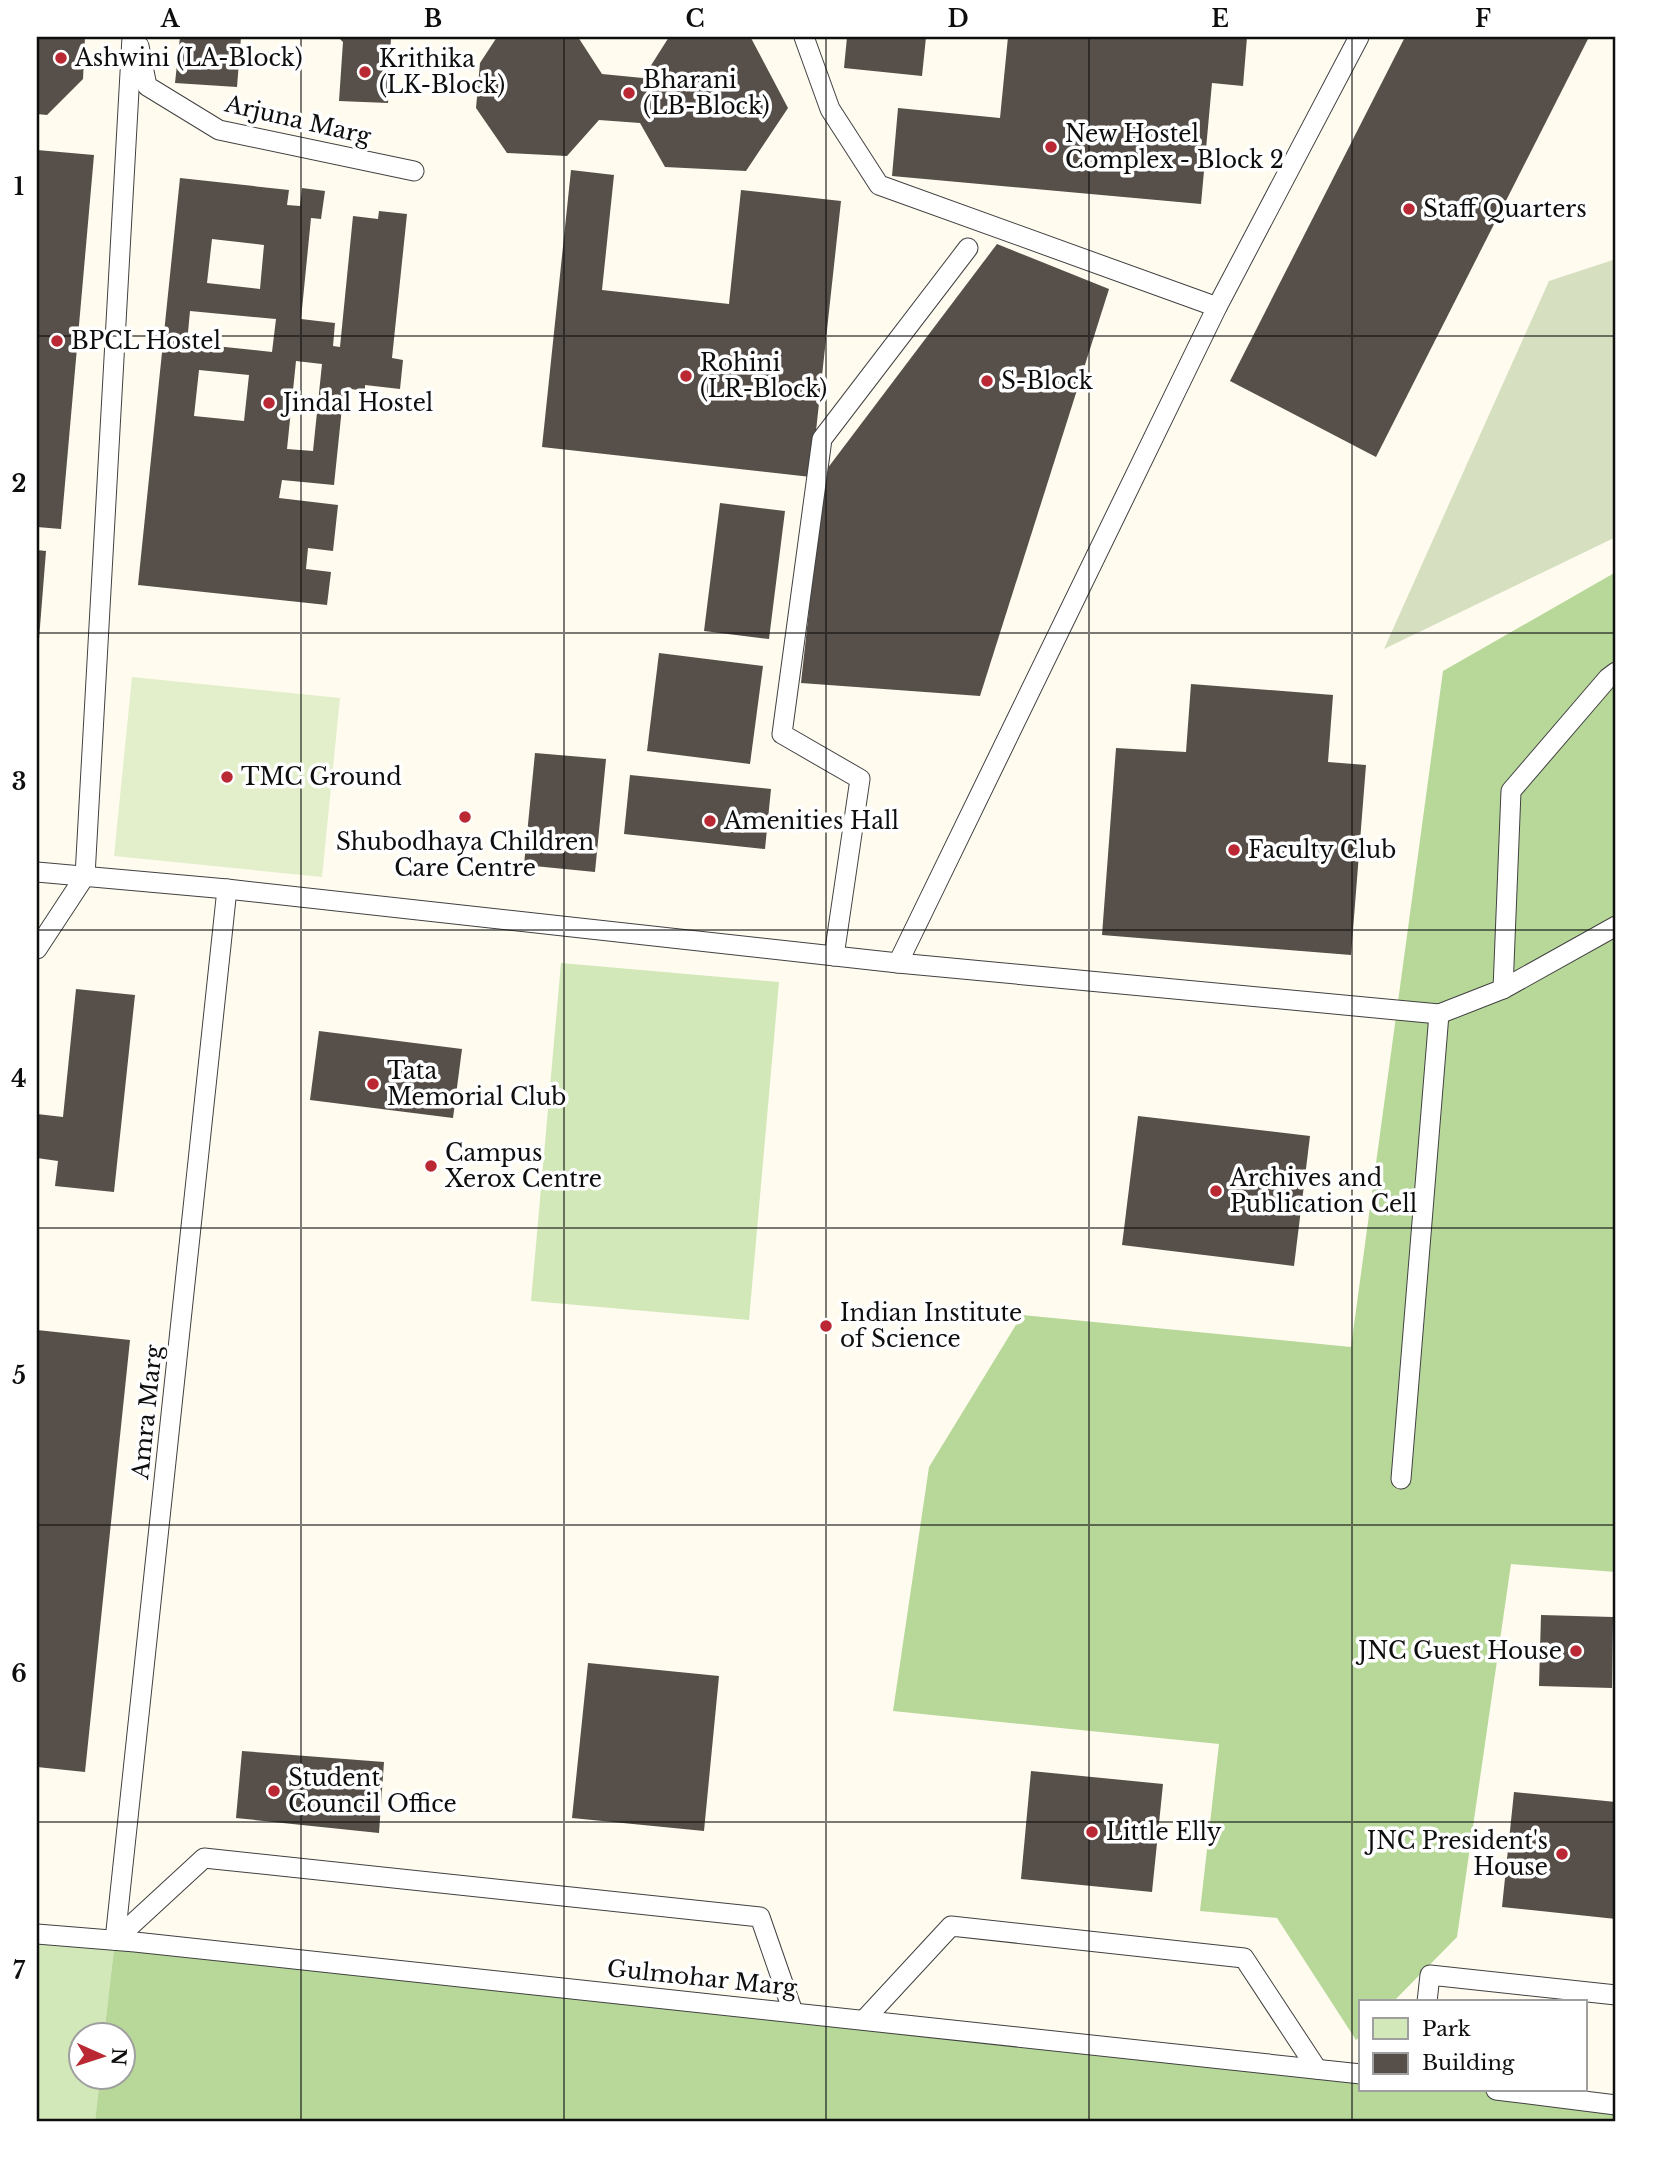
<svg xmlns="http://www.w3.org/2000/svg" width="1653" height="2158" font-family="'Libre Baskerville',serif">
  <rect width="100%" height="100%" fill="#fffbef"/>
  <g fill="#d2e8b9">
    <polygon points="561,963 779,982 749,1320 531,1301"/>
    <polygon points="37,1934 115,1940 104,2035 80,2036 80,2078 100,2078 95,2121 37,2121"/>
  </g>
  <g fill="#b7d899">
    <polygon points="1616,572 1616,1572 1511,1564 1457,1937 1393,2002 1361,2002 1361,2036 1356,2040 1277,1918 1200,1911 1219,1744 893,1711 929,1467 1022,1315 1351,1347 1443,671"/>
    <polygon points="115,1940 1361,2078 1361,2090 1469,2090 1616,2106 1616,2121 95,2121 100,2078 122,2078 122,2036 104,2035"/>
  </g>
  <polygon fill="#d6e0c0" points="1616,259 1616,537 1384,649 1549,281"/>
  <polygon fill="#e3efcb" points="132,677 340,698 322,877 114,856"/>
  <g fill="#564f4a" fill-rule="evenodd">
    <polygon points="37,37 85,37 83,79 47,115 37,114"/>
    <polygon points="180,37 241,37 237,87 175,83"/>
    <polygon points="338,37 391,37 388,103 339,101 343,42"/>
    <polygon points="497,37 578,37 602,74 643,78 669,37 751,38 788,108 746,171 665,167 640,123 599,120 567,156 507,153 476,108 480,63"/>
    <polygon points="847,37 926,37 922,76 844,68"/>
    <polygon points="1008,37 1247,37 1243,86 1212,83 1201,204 892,176 898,108 1000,118"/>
    <polygon points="1405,37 1589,37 1376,457 1230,381"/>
    <polygon points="37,150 94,155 61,529 37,527"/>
    <polygon points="571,170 614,175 602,290 729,304 741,190 841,201 811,477 542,447"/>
    <path d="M 180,178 L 289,190 L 287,205 L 300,206 L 302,188 L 325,191 L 321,219 L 311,218 L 301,319 L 335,323 L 333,346 L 340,347 L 353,216 L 378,219 L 379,211 L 407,214 L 392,358 L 403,360 L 400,389 L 365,385 L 365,391 L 344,388 L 334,485 L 282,480 L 279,498 L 338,505 L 333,551 L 308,548 L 306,569 L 331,572 L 327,605 L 138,585 ZM 212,239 L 264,245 L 260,289 L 207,283 ZM 190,311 L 276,319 L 272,352 L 187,343 ZM 296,361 L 322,364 L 313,451 L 287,449 ZM 199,370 L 249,375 L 244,421 L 194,416 Z"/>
    <polygon points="997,244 1109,289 980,696 801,683 824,473"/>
    <polygon points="720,503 785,511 769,639 704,631"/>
    <polygon points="37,550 46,551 39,639 37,639"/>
    <polygon points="659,653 763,666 750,764 647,751"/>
    <polygon points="1191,684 1333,695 1328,762 1366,765 1351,955 1102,935 1116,748 1186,752"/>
    <polygon points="535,753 606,759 595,872 524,865"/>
    <polygon points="630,775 771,789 765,849 624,834"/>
    <polygon points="76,989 135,995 114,1192 55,1186 58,1161 37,1158 37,1114 63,1117"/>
    <polygon points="319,1031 462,1049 453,1118 310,1100"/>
    <polygon points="1138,1116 1310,1136 1294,1266 1122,1245"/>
    <polygon points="37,1330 130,1340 85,1772 37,1767"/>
    <polygon points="1541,1615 1613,1617 1612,1688 1539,1686"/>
    <polygon points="588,1663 719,1676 704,1831 572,1818"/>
    <polygon points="242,1751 384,1762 379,1833 236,1818"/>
    <polygon points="1031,1771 1163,1784 1152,1892 1021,1879"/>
    <polygon points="1514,1792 1616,1802 1616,1919 1502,1907"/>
  </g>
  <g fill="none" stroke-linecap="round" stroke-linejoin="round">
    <defs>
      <g id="service">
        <polyline points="804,37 830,109 879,185 1217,307"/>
        <polyline points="139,46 147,86 219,130 414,171"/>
        <polyline points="37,872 227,889 898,963 1439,1014 1503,989 1616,926"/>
        <polyline points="37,949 85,876 132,37"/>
        <polyline points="834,956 860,779 782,734 822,439 968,248"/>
        <polyline points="898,963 1217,307 1359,37"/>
        <polyline points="1503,989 1511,791 1608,678 1616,672"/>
        <polyline points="1401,1479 1439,1014"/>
        <polyline points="37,1934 135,1942 1361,2074"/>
        <polyline points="115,1940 227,889"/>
        <polyline points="115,1940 204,1858 760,1917 793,2012"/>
        <polyline points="1427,2002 1430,1975 1616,1995"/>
        <polyline points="864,2020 951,1926 1244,1958 1317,2069"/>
        <polyline points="1496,2090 1616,2105"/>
      </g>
    </defs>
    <use href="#service" stroke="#414141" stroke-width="21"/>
    <use href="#service" stroke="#fff" stroke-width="19"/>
  </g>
  <path fill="none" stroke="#0e0e0e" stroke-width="2" stroke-opacity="0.55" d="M 301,37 L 301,2121M 564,37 L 564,2121M 826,37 L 826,2121M 1089,37 L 1089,2121M 1352,37 L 1352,2121M 37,336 L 1616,336M 37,633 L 1616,633M 37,930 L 1616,930M 37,1228 L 1616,1228M 37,1525 L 1616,1525M 37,1822 L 1616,1822"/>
  <g fill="#ba2933" stroke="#fff" stroke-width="2.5">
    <circle cx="61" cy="58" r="7"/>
    <circle cx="365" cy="72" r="7"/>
    <circle cx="629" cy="93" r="7"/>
    <circle cx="1051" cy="147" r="7"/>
    <circle cx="1409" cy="209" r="7"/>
    <circle cx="57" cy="341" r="7"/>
    <circle cx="686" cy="376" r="7"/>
    <circle cx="987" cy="381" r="7"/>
    <circle cx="269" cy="403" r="7"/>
    <circle cx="227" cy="777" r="7"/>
    <circle cx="465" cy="817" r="7"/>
    <circle cx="710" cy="821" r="7"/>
    <circle cx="1234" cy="850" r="7"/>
    <circle cx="373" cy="1084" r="7"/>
    <circle cx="431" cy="1166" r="7"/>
    <circle cx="1216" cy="1191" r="7"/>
    <circle cx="826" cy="1326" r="7"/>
    <circle cx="1576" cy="1651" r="7"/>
    <circle cx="274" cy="1791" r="7"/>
    <circle cx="1092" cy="1832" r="7"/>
    <circle cx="1562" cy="1854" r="7"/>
  </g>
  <g text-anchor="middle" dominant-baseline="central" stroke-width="7" stroke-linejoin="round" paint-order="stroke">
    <g font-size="23" fill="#0e0e0e" stroke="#fff" text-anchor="start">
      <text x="75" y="58">Ashwini (LA-Block)</text>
      <text x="379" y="59">Krithika<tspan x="379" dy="26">(LK-Block)</tspan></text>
      <text x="643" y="80">Bharani<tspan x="643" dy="26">(LB-Block)</tspan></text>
      <text x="1065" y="134">New Hostel<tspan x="1065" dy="26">Complex - Block 2</tspan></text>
      <text x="1423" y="209">Staff Quarters</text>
      <text x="71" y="341">BPCL Hostel</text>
      <text x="700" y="363">Rohini<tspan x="700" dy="26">(LR-Block)</tspan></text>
      <text x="1001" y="381">S-Block</text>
      <text x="283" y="403">Jindal Hostel</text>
      <text x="241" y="777">TMC Ground</text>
      <text x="724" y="821">Amenities Hall</text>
      <text x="465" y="842" text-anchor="middle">Shubodhaya Children<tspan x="465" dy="26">Care Centre</tspan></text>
      <text x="1248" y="850">Faculty Club</text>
      <text x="387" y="1071">Tata<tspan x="387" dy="26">Memorial Club</tspan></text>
      <text x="445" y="1153">Campus<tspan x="445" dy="26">Xerox Centre</tspan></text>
      <text x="1230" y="1178">Archives and<tspan x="1230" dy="26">Publication Cell</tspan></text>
      <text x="840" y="1313">Indian Institute<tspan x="840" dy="26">of Science</tspan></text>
      <text x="1562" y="1651" text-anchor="end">JNC Guest House</text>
      <text x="288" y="1778">Student<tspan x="288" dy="26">Council Office</tspan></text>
      <text x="1106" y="1832">Little Elly</text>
      <text x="1548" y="1841" text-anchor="end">JNC President's<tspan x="1548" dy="26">House</tspan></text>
    </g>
    <g font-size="23" fill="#0e0e0e" stroke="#fff">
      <text transform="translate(298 120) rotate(13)">Arjuna Marg</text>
      <text transform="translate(147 1412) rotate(-84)">Amra Marg</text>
      <text transform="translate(702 1978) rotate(6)">Gulmohar Marg</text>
    </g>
  </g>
  <rect width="1653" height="2158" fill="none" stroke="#ffffff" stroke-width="77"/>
  <rect x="1359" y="2000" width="228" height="91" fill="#ffffff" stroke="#9f9f9f" stroke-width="2"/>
  <rect x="1373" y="2018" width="35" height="21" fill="#d2e8b9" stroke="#9f9f9f" stroke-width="2"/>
  <text x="1422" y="2036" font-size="21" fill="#0e0e0e">Park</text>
  <rect x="1373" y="2053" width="35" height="21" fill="#564f4a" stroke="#9f9f9f" stroke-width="2"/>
  <text x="1422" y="2070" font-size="21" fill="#0e0e0e">Building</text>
  <g transform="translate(102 2056) rotate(93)"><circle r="33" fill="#ffffff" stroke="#9f9f9f" stroke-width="2"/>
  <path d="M0-5L12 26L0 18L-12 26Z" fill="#ba2933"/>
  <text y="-10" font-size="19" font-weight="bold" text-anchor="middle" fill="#0e0e0e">N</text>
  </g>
  <rect x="38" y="38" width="1576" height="2082" fill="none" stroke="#0e0e0e" stroke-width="2.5"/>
  <g font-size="23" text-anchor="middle" font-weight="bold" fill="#0e0e0e">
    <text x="170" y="27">A</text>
    <text x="433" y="27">B</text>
    <text x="695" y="27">C</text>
    <text x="958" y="27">D</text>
    <text x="1220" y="27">E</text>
    <text x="1483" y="27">F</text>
    <text x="19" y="195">1</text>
    <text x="19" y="492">2</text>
    <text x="19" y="790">3</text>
    <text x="19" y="1087">4</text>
    <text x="19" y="1384">5</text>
    <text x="19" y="1682">6</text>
    <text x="19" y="1979">7</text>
  </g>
</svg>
